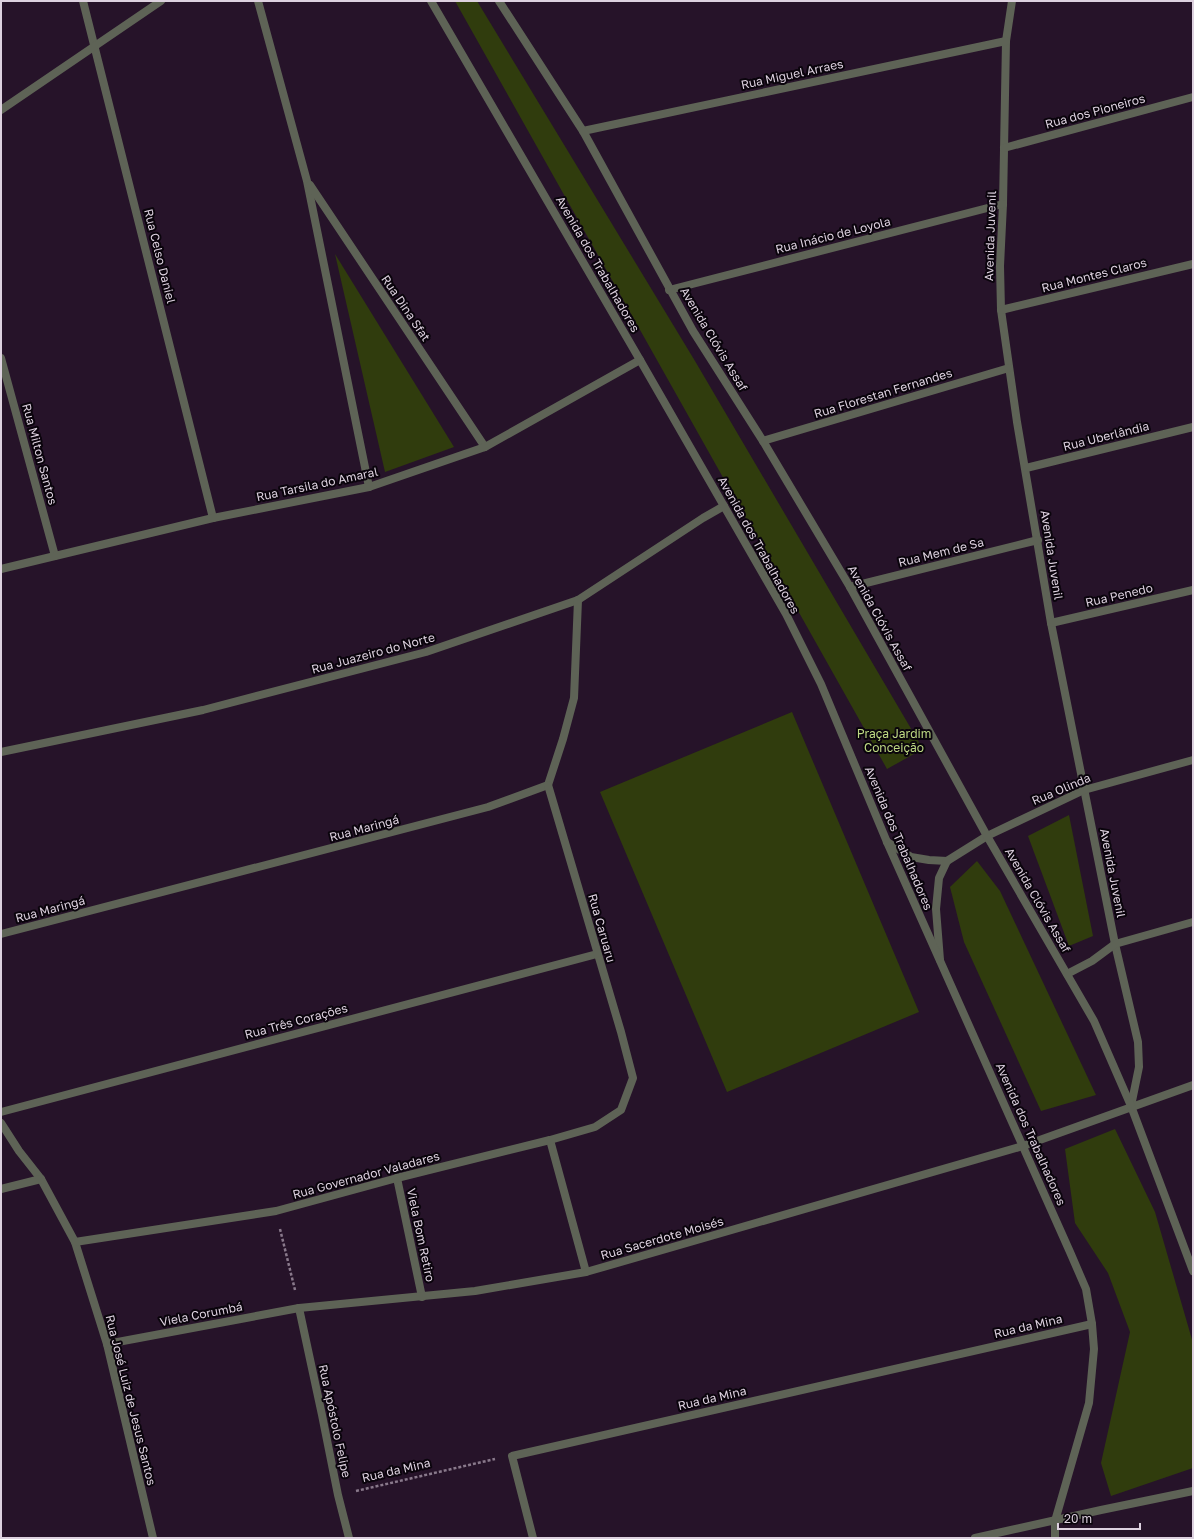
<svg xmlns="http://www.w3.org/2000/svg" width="1194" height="1539" font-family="'Golos Text',sans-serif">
  <rect width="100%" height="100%" fill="#261329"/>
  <g fill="#303c0d">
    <polygon points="455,1 477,1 695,361 923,749 887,769"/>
    <polygon points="335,254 454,447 385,472"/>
    <polygon points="792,712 919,1012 727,1092 600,792"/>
    <polygon points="1069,815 1093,936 1069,946 1028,836"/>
    <polygon points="977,861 1000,891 1096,1095 1041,1111 964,942 950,887"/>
    <polygon points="1115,1129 1155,1212 1193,1343 1193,1468 1111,1496 1101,1463 1130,1332 1108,1273 1075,1223 1065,1149"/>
  </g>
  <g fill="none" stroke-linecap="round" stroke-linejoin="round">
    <g stroke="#89798b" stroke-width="2.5" stroke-dasharray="3 2" stroke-linecap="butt">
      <polyline points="280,1229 295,1290"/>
      <polyline points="356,1491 495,1459"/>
    </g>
    <g stroke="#5e6356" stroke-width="8">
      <polyline points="83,1 213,518"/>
      <polyline points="258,1 307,181 369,487"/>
      <polyline points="1012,1 1006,41 1003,204 1000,266 1001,310 1017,422 1051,623 1115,944 1138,1042 1139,1067 1131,1106"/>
      <polyline points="1,110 161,1"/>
      <polyline points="583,131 1006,41"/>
      <polyline points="1004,148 1193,97"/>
      <polyline points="310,185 485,447"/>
      <polyline points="669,290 1003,204"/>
      <polyline points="1001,310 1193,264"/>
      <polyline points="1,358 55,556"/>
      <polyline points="763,441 1009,368"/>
      <polyline points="1026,468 1193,427"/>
      <polyline points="1,569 213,518 369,487 485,447 640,360"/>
      <polyline points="850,587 1038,540"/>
      <polyline points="1051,623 1193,590"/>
      <polyline points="1,752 203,710 426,652 578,600 703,518 724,506"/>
      <polyline points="887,842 911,857 929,860 947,861"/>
      <polyline points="1,934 488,807 548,785 563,739 574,698 578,600"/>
      <polyline points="940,960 936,909 939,878 947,861 987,836 1084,790 1193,760"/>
      <polyline points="1067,974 1092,961 1115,944 1193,922"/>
      <polyline points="1,1112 597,954"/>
      <polyline points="1,1123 19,1151 41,1179 75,1242 107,1344 153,1538"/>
      <polyline points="550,1140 586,1272"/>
      <polyline points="397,1178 422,1297"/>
      <polyline points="1,1189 41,1179"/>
      <polyline points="75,1242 276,1211 397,1178 550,1140 595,1127 621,1110 633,1078 621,1032 548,785"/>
      <polyline points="299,1308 322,1415 338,1495 349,1538"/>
      <polyline points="107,1344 299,1308 475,1291 586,1272 1023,1146 1193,1085"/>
      <polyline points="533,1538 512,1456 1092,1324"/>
      <polyline points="975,1538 1101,1510 1193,1491"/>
    </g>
    <g stroke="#5e6356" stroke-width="8">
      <polyline points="431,1 640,360 786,614 821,684 887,842 1070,1252 1086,1289 1092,1324 1094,1349 1089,1403 1055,1521 1055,1538"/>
      <polyline points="499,1 583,131 693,331 763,441 850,587 987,836 1094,1021 1131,1106 1193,1271"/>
    </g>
  </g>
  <g text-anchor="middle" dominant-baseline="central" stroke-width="4" stroke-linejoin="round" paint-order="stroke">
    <g font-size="12" fill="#ddd1df" stroke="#0a040c">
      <text transform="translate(792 74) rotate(-12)">Rua Miguel Arraes</text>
      <text transform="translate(1095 111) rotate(-15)">Rua dos Pioneiros</text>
      <text transform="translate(833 235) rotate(-14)">Rua Inácio de Loyola</text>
      <text transform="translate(990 236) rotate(-88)">Avenida Juvenil</text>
      <text transform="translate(160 256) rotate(76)">Rua Celso Daniel</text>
      <text transform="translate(598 264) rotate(60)">Avenida dos Trabalhadores</text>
      <text transform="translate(1094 275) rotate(-14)">Rua Montes Claros</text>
      <text transform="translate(406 308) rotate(56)">Rua Dina Sfat</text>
      <text transform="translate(714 339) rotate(59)">Avenida Clóvis Assaf</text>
      <text transform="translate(883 393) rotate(-17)">Rua Florestan Fernandes</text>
      <text transform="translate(1106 436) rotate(-14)">Rua Uberlândia</text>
      <text transform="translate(40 454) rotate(75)">Rua Milton Santos</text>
      <text transform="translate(317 484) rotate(-12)">Rua Tarsila do Amaral</text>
      <text transform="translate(759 545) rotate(61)">Avenida dos Trabalhadores</text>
      <text transform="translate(941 552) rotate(-14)">Rua Mem de Sa</text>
      <text transform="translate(1052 555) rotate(81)">Avenida Juvenil</text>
      <text transform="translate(1119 595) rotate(-13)">Rua Penedo</text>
      <text transform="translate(880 618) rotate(61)">Avenida Clóvis Assaf</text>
      <text transform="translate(373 653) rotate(-15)">Rua Juazeiro do Norte</text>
      <text transform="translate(1061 789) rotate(-23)">Rua Olinda</text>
      <text transform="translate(364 828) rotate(-15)">Rua Maringá</text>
      <text transform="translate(899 838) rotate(67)">Avenida dos Trabalhadores</text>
      <text transform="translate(1113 873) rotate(79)">Avenida Juvenil</text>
      <text transform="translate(1038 900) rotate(60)">Avenida Clóvis Assaf</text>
      <text transform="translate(50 909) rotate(-15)">Rua Maringá</text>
      <text transform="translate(602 928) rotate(74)">Rua Caruaru</text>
      <text transform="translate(296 1021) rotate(-15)">Rua Três Corações</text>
      <text transform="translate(1031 1134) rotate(66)">Avenida dos Trabalhadores</text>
      <text transform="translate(366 1175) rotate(-15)">Rua Governador Valadares</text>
      <text transform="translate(421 1235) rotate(78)">Viela Bom Retiro</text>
      <text transform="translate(662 1238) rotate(-16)">Rua Sacerdote Moisés</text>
      <text transform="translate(201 1314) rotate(-11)">Viela Corumbá</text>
      <text transform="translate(1028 1326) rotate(-13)">Rua da Mina</text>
      <text transform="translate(712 1398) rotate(-13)">Rua da Mina</text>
      <text transform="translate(131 1400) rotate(76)">Rua José Luiz de Jesus Santos</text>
      <text transform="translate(335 1421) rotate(78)">Rua Apóstolo Felipe</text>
      <text transform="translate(396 1470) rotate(-13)">Rua da Mina</text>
    </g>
    <g font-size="12" fill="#bed983" stroke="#0a040c">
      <text x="894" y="733">Praça Jardim<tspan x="894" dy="14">Conceição</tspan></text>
    </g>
  </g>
  <rect width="1194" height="1539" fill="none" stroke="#ddd1df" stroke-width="4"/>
  <path d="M1058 1523v6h82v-6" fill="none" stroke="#ddd1df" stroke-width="2"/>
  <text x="1064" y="1523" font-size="12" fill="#ddd1df" stroke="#0a040c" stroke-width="3" paint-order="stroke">20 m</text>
</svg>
